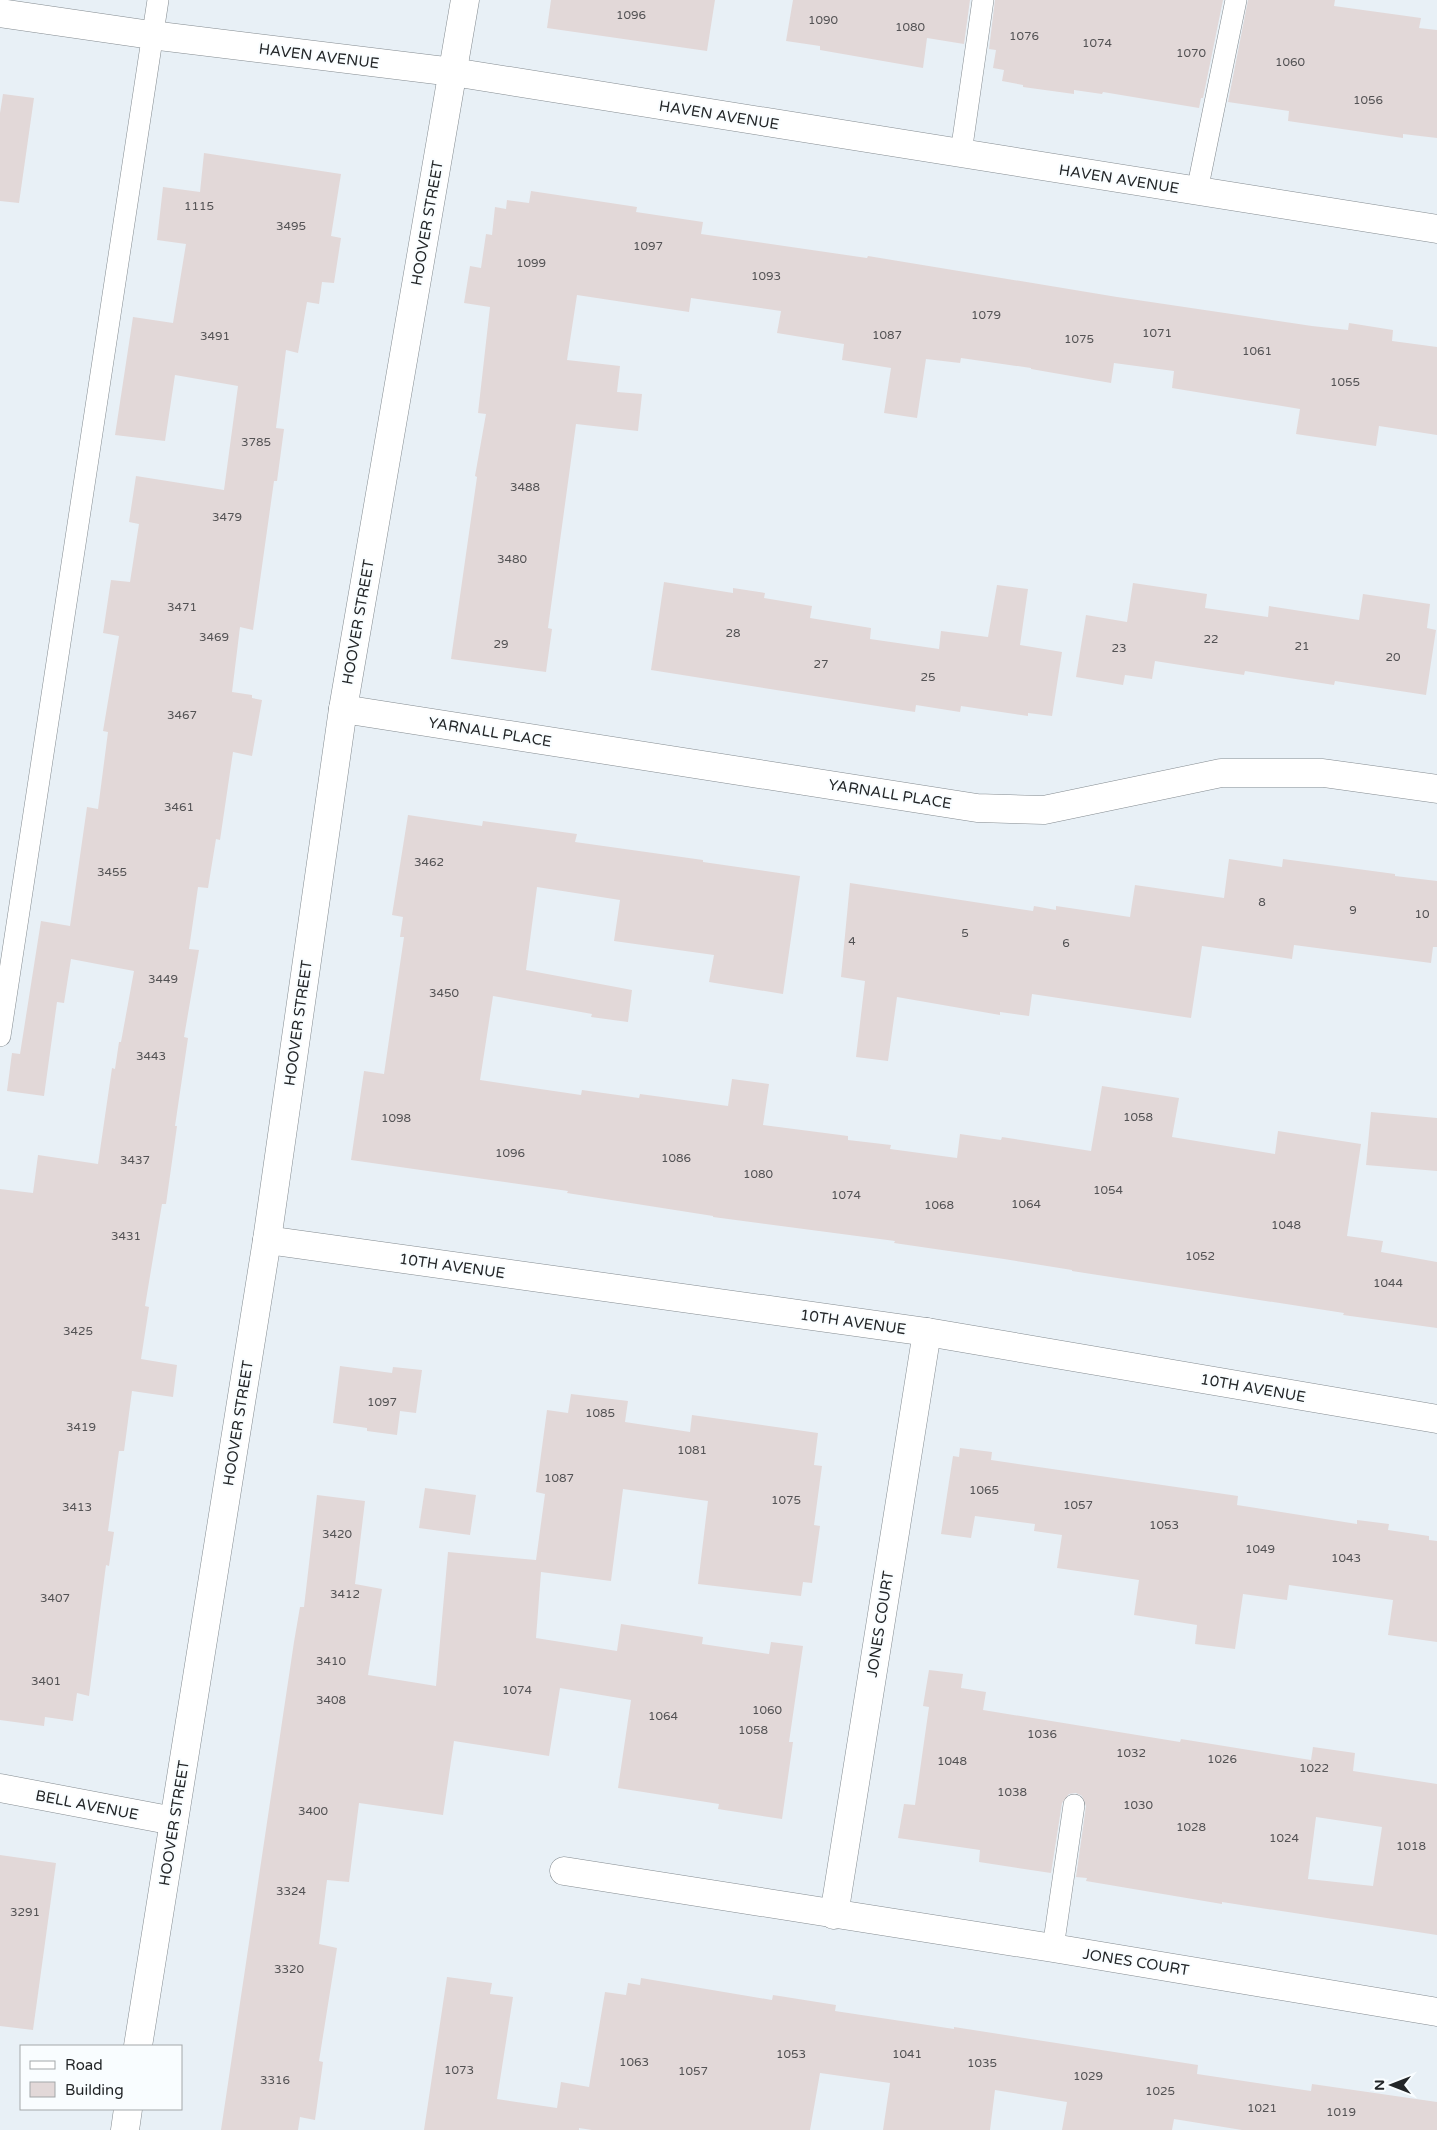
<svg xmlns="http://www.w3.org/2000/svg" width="1437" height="2130" font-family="'Varela Round',sans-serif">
  <rect width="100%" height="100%" fill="#e8f0f6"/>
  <g fill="#e2d8d8" fill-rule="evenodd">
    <polygon points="551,0 715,0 707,51 547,28"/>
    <polygon points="793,0 970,0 964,44 927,38 923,68 820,50 820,46 786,41"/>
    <polygon points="995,0 1223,0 1203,98 1201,98 1199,108 1103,92 1102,94 1074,90 1074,94 1023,87 1023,85 1002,81 1004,70 993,68 996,50 989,49"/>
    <polygon points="1248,0 1335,0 1334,6 1421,18 1419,28 1437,30 1437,138 1403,134 1403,138 1288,121 1289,111 1228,102"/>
    <polygon points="3,94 34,98 19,203 0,201 0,113"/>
    <polygon points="204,153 341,174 331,236 341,238 334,283 322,282 319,304 307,302 298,353 286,350 276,428 284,429 277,481 274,481 253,630 240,627 232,692 252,695 252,698 262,700 252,756 233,752 220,840 216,839 208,888 198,887 189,949 199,950 184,1037 188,1038 175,1126 177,1126 166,1204 162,1204 145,1306 149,1307 141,1359 177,1365 173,1397 132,1391 124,1451 119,1451 108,1531 114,1532 109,1566 106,1565 89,1696 77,1693 73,1721 45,1717 44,1726 0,1720 0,1189 33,1193 38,1155 98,1164 112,1068 115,1069 119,1042 121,1042 134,971 71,959 64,1003 57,1002 44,1096 7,1091 12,1053 20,1054 41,921 70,926 87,807 98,809 108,732 103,731 119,636 103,633 111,580 130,582 139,524 129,522 136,476 224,490 238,386 175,375 165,441 115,435 133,317 173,323 186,244 157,240 163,187 200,192"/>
    <polygon points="531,191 637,207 636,212 703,222 701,234 867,258 868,256 1117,297 1312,326 1348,330 1349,323 1393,330 1392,341 1437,347 1437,435 1379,426 1376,446 1296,434 1300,409 1172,388 1174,371 1114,363 1111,383 1031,369 1031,368 961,358 960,363 926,359 917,418 884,413 891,368 842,360 844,344 777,333 781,311 691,298 689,312 577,295 567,360 620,366 617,392 642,394 638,431 576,424 548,628 552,629 546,672 451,659 477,477 475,476 486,414 478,413 490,307 464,303 470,266 481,268 486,234 492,235 495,207 506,209 507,200 529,203"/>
    <polygon points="664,582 733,593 733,588 765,593 764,598 812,606 810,618 871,628 870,639 939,649 941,631 988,637 997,585 1028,589 1020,645 1062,652 1052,716 1028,713 1028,716 961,706 960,712 916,705 915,712 651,670"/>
    <polygon points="1133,583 1207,594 1205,608 1268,617 1269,606 1359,620 1363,594 1430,604 1427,628 1436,630 1426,695 1335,681 1334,685 1245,671 1244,675 1155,661 1152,679 1125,675 1123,685 1076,677 1086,615 1127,622"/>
    <polygon points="408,815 482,826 483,821 577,834 575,842 703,860 703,862 800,876 783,994 709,982 714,955 614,941 620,900 537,887 526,970 632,990 628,1022 591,1017 592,1014 493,996 480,1080 581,1095 582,1090 639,1098 640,1094 728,1106 732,1079 769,1084 763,1125 848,1136 848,1140 891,1145 890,1149 957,1158 960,1134 1001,1140 1002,1137 1091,1151 1102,1086 1179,1098 1172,1137 1275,1154 1278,1131 1361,1144 1347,1236 1383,1241 1381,1252 1437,1262 1437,1328 1343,1315 1344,1313 1072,1271 1072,1270 1004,1259 894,1243 895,1241 713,1217 713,1216 567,1193 568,1191 351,1160 364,1071 384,1074 404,937 400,937 403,917 392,915"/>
    <polygon points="1229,859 1282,867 1283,859 1395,874 1395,876 1437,881 1437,947 1433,947 1431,963 1294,945 1292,959 1202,946 1191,1018 1032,994 1029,1016 1000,1012 1000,1015 897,997 888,1061 856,1057 865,981 841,977 850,883 1033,911 1034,906 1056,910 1056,906 1130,917 1135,885 1224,898"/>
    <polygon points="1371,1112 1437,1118 1437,1171 1366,1165"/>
    <polygon points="340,1366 392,1373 393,1367 422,1370 416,1413 400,1411 397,1435 367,1431 367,1428 333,1423"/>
    <polygon points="571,1394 628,1401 625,1422 690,1432 692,1415 818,1433 814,1465 822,1466 814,1525 820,1526 812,1583 803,1582 801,1596 698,1584 708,1501 623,1489 611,1581 541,1572 536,1638 617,1651 621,1624 703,1637 702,1644 769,1654 771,1642 803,1646 789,1742 793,1742 782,1819 718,1809 719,1804 618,1788 631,1700 560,1688 549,1756 454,1741 443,1815 359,1803 349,1882 327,1880 319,1944 337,1948 319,2061 323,2062 315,2120 300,2117 298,2130 221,2130 294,1642 300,1607 304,1607 317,1495 365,1501 355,1584 382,1589 368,1675 436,1686 448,1552 536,1560 545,1494 536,1492 547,1410 568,1413"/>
    <polygon points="960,1448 992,1452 991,1460 1238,1496 1237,1505 1357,1524 1357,1520 1389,1524 1388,1530 1429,1536 1429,1540 1437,1541 1437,1642 1388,1635 1393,1600 1289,1585 1287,1600 1243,1594 1235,1649 1195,1644 1197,1625 1134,1615 1139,1580 1057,1568 1062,1535 1034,1531 1035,1524 975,1516 971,1538 941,1534 953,1456 959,1457"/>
    <polygon points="425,1488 476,1495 470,1535 419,1528"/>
    <path d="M 929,1670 L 963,1674 L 961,1688 L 986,1692 L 983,1710 L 1180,1742 L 1181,1739 L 1311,1760 L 1313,1747 L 1355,1753 L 1353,1771 L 1437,1784 L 1437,1935 L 1222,1902 L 1222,1904 L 1086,1881 L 1087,1878 L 1076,1877 L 1086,1806 L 1082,1796 L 1076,1793 L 1069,1794 L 1062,1803 L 1051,1873 L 979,1862 L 980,1850 L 898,1838 L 904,1804 L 915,1805 L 929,1707 L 923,1706 ZM 1316,1817 L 1382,1827 L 1373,1886 L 1308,1879 Z"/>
    <polygon points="0,1855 56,1863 33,2030 0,2026"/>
    <polygon points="447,1977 492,1983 490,1994 513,1997 497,2099 557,2108 561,2082 589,2087 605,1992 626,1995 628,1983 640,1985 641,1978 772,2000 773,1995 836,2005 835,2011 954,2029 954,2027 1198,2065 1197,2074 1311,2091 1312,2084 1437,2102 1437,2130 1242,2130 1174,2119 1172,2130 1062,2130 1067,2102 995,2090 990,2130 883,2130 890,2083 820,2073 810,2130 592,2130 579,2128 579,2130 424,2130"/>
  </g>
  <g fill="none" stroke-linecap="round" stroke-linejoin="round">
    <defs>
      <g id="lane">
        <polyline points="961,153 983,0"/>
        <polyline points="1197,191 1236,0"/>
        <polyline points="0,1036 158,0"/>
        <polyline points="1053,1948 1074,1805"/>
      </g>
      <g id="street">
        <polyline points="0,13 151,35 453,72 1437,229"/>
        <polyline points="343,709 977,808 1044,810 1221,773 1323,773 1437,789"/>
        <polyline points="267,1240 927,1332 1437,1419"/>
        <polyline points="0,1788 174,1821"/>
        <polyline points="564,1871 1053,1948 1437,2012"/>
        <polyline points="834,1915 927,1332"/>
        <polyline points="138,2046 267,1240 343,709 465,0"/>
        <polyline points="125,2130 128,2109"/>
      </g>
    </defs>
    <use href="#lane" stroke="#848b90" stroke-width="22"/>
    <use href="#street" stroke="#848b90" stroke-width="29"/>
    <use href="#lane" stroke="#fff" stroke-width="21"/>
    <use href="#street" stroke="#fff" stroke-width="28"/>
  </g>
  <g text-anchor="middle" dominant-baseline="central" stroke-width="4" stroke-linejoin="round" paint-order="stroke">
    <g font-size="12" fill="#535254">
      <text x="631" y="15">1096</text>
      <text x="823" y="20">1090</text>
      <text x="910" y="27">1080</text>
      <text x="1024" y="36">1076</text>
      <text x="1097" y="43">1074</text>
      <text x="1191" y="53">1070</text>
      <text x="1290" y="62">1060</text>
      <text x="1368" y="100">1056</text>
      <text x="199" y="206">1115</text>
      <text x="291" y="226">3495</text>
      <text x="648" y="246">1097</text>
      <text x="531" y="263">1099</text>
      <text x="766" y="276">1093</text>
      <text x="986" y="315">1079</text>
      <text x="1157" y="333">1071</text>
      <text x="887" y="335">1087</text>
      <text x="215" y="336">3491</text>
      <text x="1079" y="339">1075</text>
      <text x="1257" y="351">1061</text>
      <text x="1345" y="382">1055</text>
      <text x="256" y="442">3785</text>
      <text x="525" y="487">3488</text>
      <text x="227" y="517">3479</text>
      <text x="512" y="559">3480</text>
      <text x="182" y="607">3471</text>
      <text x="733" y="633">28</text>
      <text x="214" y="637">3469</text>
      <text x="1211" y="639">22</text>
      <text x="501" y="644">29</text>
      <text x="1302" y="646">21</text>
      <text x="1119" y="648">23</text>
      <text x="1393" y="657">20</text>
      <text x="821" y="664">27</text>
      <text x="928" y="677">25</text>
      <text x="182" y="715">3467</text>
      <text x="179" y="807">3461</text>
      <text x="429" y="862">3462</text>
      <text x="112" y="872">3455</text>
      <text x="1262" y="902">8</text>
      <text x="1353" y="910">9</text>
      <text x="1422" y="914">10</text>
      <text x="965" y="933">5</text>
      <text x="852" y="941">4</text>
      <text x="1066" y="943">6</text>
      <text x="163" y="979">3449</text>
      <text x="444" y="993">3450</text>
      <text x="151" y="1056">3443</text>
      <text x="1138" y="1117">1058</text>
      <text x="396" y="1118">1098</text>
      <text x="510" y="1153">1096</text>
      <text x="676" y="1158">1086</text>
      <text x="135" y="1160">3437</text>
      <text x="758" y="1174">1080</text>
      <text x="1108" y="1190">1054</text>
      <text x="846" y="1195">1074</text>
      <text x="1026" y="1204">1064</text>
      <text x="939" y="1205">1068</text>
      <text x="1286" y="1225">1048</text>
      <text x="126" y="1236">3431</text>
      <text x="1200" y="1256">1052</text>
      <text x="1388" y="1283">1044</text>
      <text x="78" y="1331">3425</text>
      <text x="382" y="1402">1097</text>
      <text x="600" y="1413">1085</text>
      <text x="81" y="1427">3419</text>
      <text x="692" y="1450">1081</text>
      <text x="559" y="1478">1087</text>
      <text x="984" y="1490">1065</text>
      <text x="786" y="1500">1075</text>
      <text x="1078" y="1505">1057</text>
      <text x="77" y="1507">3413</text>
      <text x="1164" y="1525">1053</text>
      <text x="337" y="1534">3420</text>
      <text x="1260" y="1549">1049</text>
      <text x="1346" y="1558">1043</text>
      <text x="345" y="1594">3412</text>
      <text x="55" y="1598">3407</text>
      <text x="331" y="1661">3410</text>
      <text x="46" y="1681">3401</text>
      <text x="517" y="1690">1074</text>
      <text x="331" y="1700">3408</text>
      <text x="767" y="1710">1060</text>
      <text x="663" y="1716">1064</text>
      <text x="753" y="1730">1058</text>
      <text x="1042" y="1734">1036</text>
      <text x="1131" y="1753">1032</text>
      <text x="1222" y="1759">1026</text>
      <text x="952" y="1761">1048</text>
      <text x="1314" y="1768">1022</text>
      <text x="1012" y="1792">1038</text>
      <text x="1138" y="1805">1030</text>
      <text x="313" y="1811">3400</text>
      <text x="1191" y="1827">1028</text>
      <text x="1284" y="1838">1024</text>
      <text x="1411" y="1846">1018</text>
      <text x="291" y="1891">3324</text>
      <text x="25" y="1912">3291</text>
      <text x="289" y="1969">3320</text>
      <text x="791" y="2054">1053</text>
      <text x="907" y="2054">1041</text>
      <text x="634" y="2062">1063</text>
      <text x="982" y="2063">1035</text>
      <text x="459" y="2070">1073</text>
      <text x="693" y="2071">1057</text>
      <text x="1088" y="2076">1029</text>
      <text x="275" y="2080">3316</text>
      <text x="1160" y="2091">1025</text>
      <text x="1262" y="2108">1021</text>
      <text x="1341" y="2112">1019</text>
    </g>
    <g font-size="15" fill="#232628" stroke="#f9fdff">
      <text transform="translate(319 56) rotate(7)">HAVEN AVENUE</text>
      <text transform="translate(719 115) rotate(9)">HAVEN AVENUE</text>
      <text transform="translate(1119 179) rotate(9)">HAVEN AVENUE</text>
      <text transform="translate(427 223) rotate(-80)">HOOVER STREET</text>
      <text transform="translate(358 622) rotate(-80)">HOOVER STREET</text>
      <text transform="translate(490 732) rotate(9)">YARNALL PLACE</text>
      <text transform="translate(890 794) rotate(9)">YARNALL PLACE</text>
      <text transform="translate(298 1023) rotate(-82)">HOOVER STREET</text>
      <text transform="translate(452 1266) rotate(8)">10TH AVENUE</text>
      <text transform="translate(853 1322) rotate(8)">10TH AVENUE</text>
      <text transform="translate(1253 1388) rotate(10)">10TH AVENUE</text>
      <text transform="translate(238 1423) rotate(-81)">HOOVER STREET</text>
      <text transform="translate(880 1624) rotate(-81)">JONES COURT</text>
      <text transform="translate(87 1805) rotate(11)">BELL AVENUE</text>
      <text transform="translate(174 1823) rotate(-81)">HOOVER STREET</text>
      <text transform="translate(1136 1962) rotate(9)">JONES COURT</text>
    </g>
  </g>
  <rect x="20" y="2045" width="162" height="65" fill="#f9fdff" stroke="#a3a7a9"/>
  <rect x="30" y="2061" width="25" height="8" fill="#ffffff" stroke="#a3a7a9"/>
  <text x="65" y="2070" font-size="15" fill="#232628">Road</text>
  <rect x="30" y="2082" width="25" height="15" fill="#e2d8d8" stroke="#a3a7a9"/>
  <text x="65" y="2095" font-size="15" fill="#232628">Building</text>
  <g transform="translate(1392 2085) rotate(270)" stroke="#f9fdff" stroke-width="4" paint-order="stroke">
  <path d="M0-4L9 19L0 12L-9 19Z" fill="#232628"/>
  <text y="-8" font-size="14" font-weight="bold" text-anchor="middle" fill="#232628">N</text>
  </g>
</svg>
